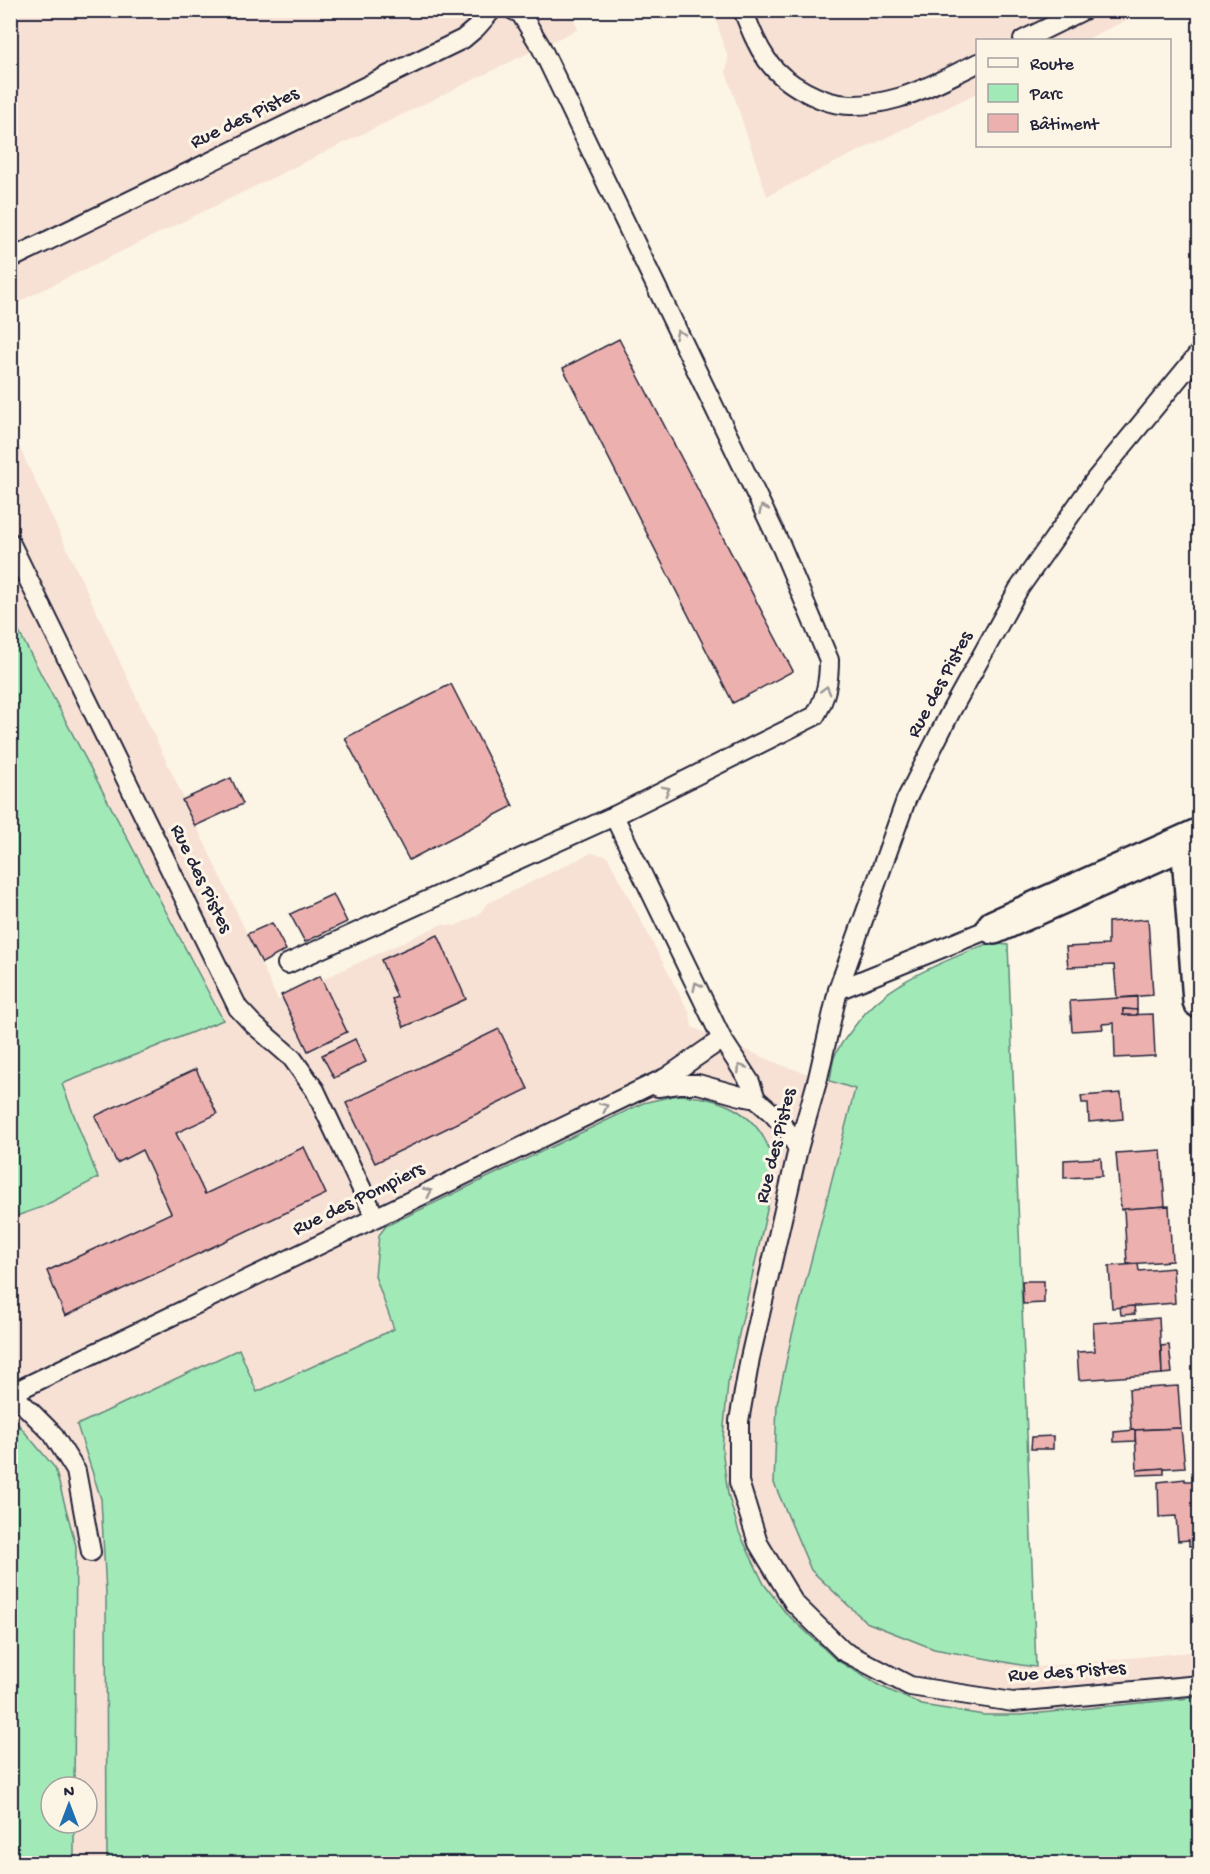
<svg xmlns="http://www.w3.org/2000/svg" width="1210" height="1874" font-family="'Gochi Hand',sans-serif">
  <rect width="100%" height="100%" fill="#fcf5e5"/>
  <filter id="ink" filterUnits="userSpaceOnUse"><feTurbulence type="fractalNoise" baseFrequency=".0167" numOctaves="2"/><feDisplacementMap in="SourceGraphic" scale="12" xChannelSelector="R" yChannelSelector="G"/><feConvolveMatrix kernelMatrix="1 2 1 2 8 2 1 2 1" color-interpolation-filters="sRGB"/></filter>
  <g filter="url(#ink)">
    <g fill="#f7e1d5" fill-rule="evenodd">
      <polygon points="570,10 578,29 30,296 11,307 10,11"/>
      <polygon points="713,11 1146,11 1085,40 978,40 977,93 767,196 726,72 728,58"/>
      <path d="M 10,427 L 278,1000 L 442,924 L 455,926 L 478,915 L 488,903 L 591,853 L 607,856 L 690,1014 L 692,1027 L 784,1066 L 855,1089 L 791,1339 L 774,1483 L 811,1570 L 866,1622 L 934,1649 L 1021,1665 L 1036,1667 L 1199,1651 L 1199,1863 L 11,1863 ZM 51,1787 L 87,1787 L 87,1823 L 51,1823 Z"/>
    </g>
    <g fill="#a1eab8" stroke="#62867a" stroke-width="1.5">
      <polygon points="10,615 223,1020 62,1084 98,1178 42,1207 11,1218"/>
      <path d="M 989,943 L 1008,945 L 1036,1667 L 1021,1665 L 934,1649 L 866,1622 L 811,1570 L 774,1483 L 777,1404 L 791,1339 L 855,1089 L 830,1081 C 831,1074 832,1066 834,1058 C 837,1048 845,1039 851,1031 C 884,982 937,965 989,943 Z"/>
      <path d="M 677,1095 C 718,1097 754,1109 770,1151 C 773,1159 773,1170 774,1179 L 728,1383 L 722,1448 L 728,1494 L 739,1532 L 764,1584 L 785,1612 L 835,1659 L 880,1686 L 922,1705 L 984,1715 L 1021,1715 L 1199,1697 L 1199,1863 L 107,1863 L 106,1593 L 101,1499 L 77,1425 L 239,1349 L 257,1392 L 394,1329 L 375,1276 L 379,1235 L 386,1226 L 643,1103 Z"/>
      <polygon points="13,1418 55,1468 76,1546 74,1787 51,1787 51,1823 74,1823 74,1863 11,1863 10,1419"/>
    </g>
    <g fill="#ecb1af" stroke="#22223b" stroke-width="1.5">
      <polygon points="619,339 793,671 733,703 563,368"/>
      <polygon points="451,684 513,806 409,860 345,738"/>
      <polygon points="231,778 243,804 195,826 182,800"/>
      <polygon points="333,894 347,922 305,942 290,914"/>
      <polygon points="1148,919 1153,995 1117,998 1114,965 1068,967 1066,947 1108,945 1108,922"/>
      <polygon points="272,923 286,950 262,963 247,934"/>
      <polygon points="438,935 466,999 404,1027 392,999 397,997 381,960"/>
      <polygon points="320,976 347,1032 308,1051 281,995"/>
      <polygon points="1137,997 1137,1010 1123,1009 1123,1015 1153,1014 1155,1056 1115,1058 1114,1023 1102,1024 1103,1029 1072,1031 1070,1001"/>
      <polygon points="1123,1009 1137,1010 1137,1015 1123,1015"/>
      <polygon points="499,1029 528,1089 375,1163 346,1103"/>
      <polygon points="355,1039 366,1062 334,1078 322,1055"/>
      <polygon points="196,1069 217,1114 176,1133 205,1194 304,1147 326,1194 65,1316 47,1271 171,1213 142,1150 117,1163 95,1116"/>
      <polygon points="1121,1093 1123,1119 1089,1122 1088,1103 1082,1103 1081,1096"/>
      <polygon points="1161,1150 1165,1206 1121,1210 1116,1153"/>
      <polygon points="1101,1158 1102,1176 1064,1178 1064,1160"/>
      <polygon points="1169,1206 1172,1261 1127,1264 1124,1209"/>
      <polygon points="1138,1264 1139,1271 1173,1268 1175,1303 1112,1308 1109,1266"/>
      <polygon points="1022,1281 1044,1281 1044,1303 1023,1304"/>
      <polygon points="1134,1306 1135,1314 1121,1315 1120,1307"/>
      <polygon points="1159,1318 1162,1374 1079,1380 1077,1352 1095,1351 1093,1323"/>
      <polygon points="1169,1345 1172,1373 1162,1374 1161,1346"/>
      <polygon points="1178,1386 1181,1428 1131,1430 1129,1389"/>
      <polygon points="1181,1428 1185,1467 1137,1470 1135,1430"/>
      <polygon points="1135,1430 1135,1441 1114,1442 1114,1432"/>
      <polygon points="1053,1436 1053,1449 1031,1449 1032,1437"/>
      <polygon points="1164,1468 1164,1474 1137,1475 1137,1470"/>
      <polygon points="1185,1479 1185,1481 1200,1481 1200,1545 1189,1546 1189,1540 1178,1541 1176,1516 1159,1517 1158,1482"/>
    </g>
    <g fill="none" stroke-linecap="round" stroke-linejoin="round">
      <defs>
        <g id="service">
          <path d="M 743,10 C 750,28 756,44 767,60 C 784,84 824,106 853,105 C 868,105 884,102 898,98 C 926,90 952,75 978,63"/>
          <polyline points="1023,40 1084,10"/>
          <polyline points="10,259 463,39 476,28 492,10"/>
          <polyline points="1200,352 1095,480 1018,590 951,711 906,800 838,990 818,1078 798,1149 750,1358 739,1421 739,1482 758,1543 794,1603 843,1651 910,1686 1013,1702 1200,1685"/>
          <polyline points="10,542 238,1008 253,1024 292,1058 315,1090 375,1217"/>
          <polyline points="614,816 722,1039 750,1082 756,1099"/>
          <path d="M 287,964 L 614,816 L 815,716 C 826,698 829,681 829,660 L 782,548 L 541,47 L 521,14 L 513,10"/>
          <polyline points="838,990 994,927"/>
          <polyline points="658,1087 679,1084 698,1084 741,1096 756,1099 773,1114 789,1133 798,1149"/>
          <polyline points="12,1393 52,1433 76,1471 91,1552"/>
          <polyline points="10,1394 667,1077 722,1039"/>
        </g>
        <g id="minor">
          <polyline points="1188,841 1200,1001"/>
          <polyline points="994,927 1200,835"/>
        </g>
      </defs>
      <use href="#service" stroke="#22223b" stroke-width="22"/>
      <use href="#minor" stroke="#22223b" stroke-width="38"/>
      <use href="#service" stroke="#fcf5e5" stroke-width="18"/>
      <use href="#minor" stroke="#fcf5e5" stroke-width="33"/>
    </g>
    <defs><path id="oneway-chevron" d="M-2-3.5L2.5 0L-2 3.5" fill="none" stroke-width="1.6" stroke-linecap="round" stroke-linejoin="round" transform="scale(1.5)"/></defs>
    <g stroke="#9a9698">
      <use href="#oneway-chevron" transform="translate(679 334) rotate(-116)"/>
      <use href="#oneway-chevron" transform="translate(763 509) rotate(-116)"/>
      <use href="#oneway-chevron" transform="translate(826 690) rotate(-75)"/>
      <use href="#oneway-chevron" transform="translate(666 790) rotate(-27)"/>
      <use href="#oneway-chevron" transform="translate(697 986) rotate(-116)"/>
      <use href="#oneway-chevron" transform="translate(741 1068) rotate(-123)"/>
      <use href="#oneway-chevron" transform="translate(604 1107) rotate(-26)"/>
      <use href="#oneway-chevron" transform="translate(428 1192) rotate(-26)"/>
    </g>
  </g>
  <g text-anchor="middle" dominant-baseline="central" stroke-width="6" stroke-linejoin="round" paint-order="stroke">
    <g font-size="20" fill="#22223b" stroke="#fcf5e5">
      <text transform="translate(245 119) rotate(-26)">Rue des Pistes</text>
      <text transform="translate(941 685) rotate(-62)">Rue des Pistes</text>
      <text transform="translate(200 879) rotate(64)">Rue des Pistes</text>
      <text transform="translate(777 1146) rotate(-76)">Rue des Pistes</text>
      <text transform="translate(359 1200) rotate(-26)">Rue des Pompiers</text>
      <text transform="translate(1067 1673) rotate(-4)">Rue des Pistes</text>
    </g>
  </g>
  <rect width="1210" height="1874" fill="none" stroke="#fcf5e5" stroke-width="36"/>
  <rect x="18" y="18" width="1174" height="1838" fill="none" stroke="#22223b" stroke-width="2" filter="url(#ink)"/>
  <rect x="976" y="39" width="195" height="108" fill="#fcf5e5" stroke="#a5a1a1" stroke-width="1.5"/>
  <rect x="988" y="58" width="30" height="9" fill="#fcf5e5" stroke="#a5a1a1" stroke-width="1.5"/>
  <text x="1030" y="69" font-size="18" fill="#22223b">Route</text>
  <rect x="988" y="84" width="30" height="18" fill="#a1eab8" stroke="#a5a1a1" stroke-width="1.5"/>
  <text x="1030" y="99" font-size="18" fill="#22223b">Parc</text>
  <rect x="988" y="114" width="30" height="18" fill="#ecb1af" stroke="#a5a1a1" stroke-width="1.5"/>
  <text x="1030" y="129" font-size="18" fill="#22223b">Bâtiment</text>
  <g transform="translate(69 1805)"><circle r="28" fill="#fcf5e5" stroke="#a5a1a1" stroke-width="1.5"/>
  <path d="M0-4.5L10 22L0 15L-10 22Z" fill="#1f6fb2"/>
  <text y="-9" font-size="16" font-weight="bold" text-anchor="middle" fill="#22223b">N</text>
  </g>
</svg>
